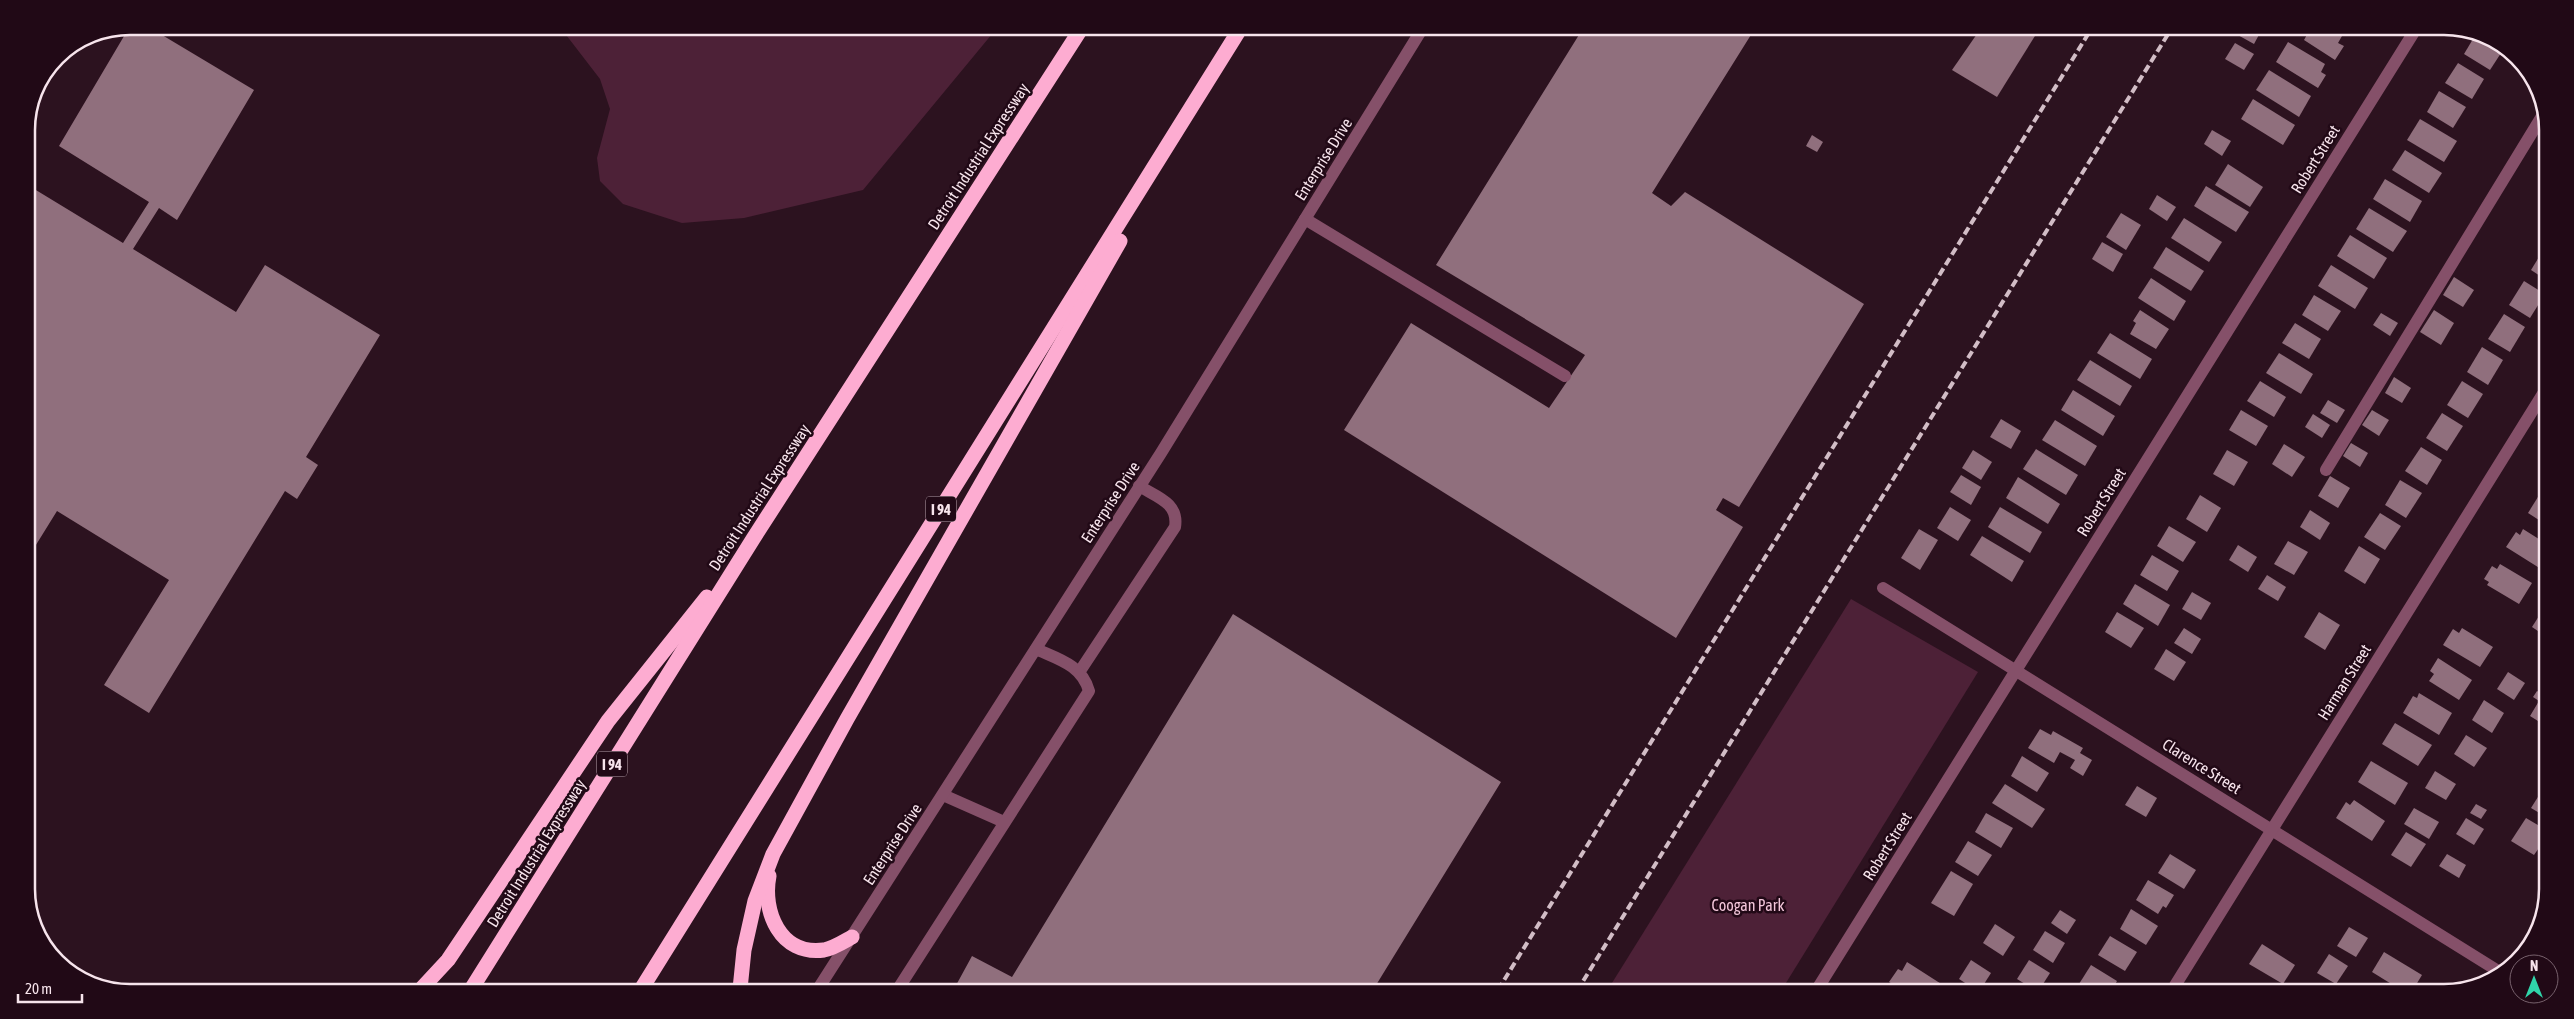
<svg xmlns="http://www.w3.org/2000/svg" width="2574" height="1019" font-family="'Asap Condensed',sans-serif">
  <rect width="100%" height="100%" fill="#2c121f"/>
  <g fill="#4d2137">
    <polygon points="560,27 997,28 863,190 744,218 682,223 623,204 600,181 597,158 610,109 600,79"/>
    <polygon points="1851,599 1978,672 1781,991 1607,991"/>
  </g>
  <g fill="#906f7d">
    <polygon points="130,26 147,26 254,90 177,220 159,208 133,249 236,312 265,265 380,335 306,457 318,465 297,499 285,491 149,713 104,685 169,580 57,511 26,561 26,184 123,243 149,202 59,146"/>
    <polygon points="1582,30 1754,30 1652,193 1671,206 1685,192 1864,304 1739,507 1723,498 1716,510 1743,527 1676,638 1344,430 1411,323 1549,408 1585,355 1436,265"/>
    <polygon points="1979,31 2038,31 1997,97 1952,70"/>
    <polygon points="2238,31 2261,31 2254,44 2236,34"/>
    <polygon points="2309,31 2335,32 2342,36 2338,43 2344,46 2335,60 2304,40"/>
    <polygon points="2476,34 2503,50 2490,70 2464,54"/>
    <polygon points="2288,42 2325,64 2321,72 2326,75 2318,88 2276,62"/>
    <polygon points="2235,43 2254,54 2244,70 2225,59"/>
    <polygon points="2458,63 2484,79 2472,99 2445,83"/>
    <polygon points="2269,70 2311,96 2299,117 2256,90"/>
    <polygon points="2439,91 2466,107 2453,128 2427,112"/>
    <polygon points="2253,99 2295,125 2283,145 2241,119"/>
    <polygon points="2420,119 2457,141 2444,162 2407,140"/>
    <polygon points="2212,130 2231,141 2222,156 2204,144"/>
    <polygon points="1812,135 1823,142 1817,152 1806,146"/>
    <polygon points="2405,150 2442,173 2429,193 2392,170"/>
    <polygon points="2228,164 2263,187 2250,207 2215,185"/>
    <polygon points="2385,179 2422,201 2410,222 2373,199"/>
    <polygon points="2206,186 2249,212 2236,232 2194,206"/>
    <polygon points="2157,195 2176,207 2167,221 2149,209"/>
    <polygon points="2369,208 2407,231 2393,252 2356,229"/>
    <polygon points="2121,213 2141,225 2126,250 2106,237"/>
    <polygon points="2184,218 2222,242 2209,262 2171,238"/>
    <polygon points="2350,235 2387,258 2374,279 2337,256"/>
    <polygon points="2102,242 2123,254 2113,272 2092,259"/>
    <polygon points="2547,244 2546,280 2531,270"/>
    <polygon points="2166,247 2204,271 2191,291 2153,268"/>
    <polygon points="2331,265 2368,288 2355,309 2318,286"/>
    <polygon points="2454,277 2474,290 2463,307 2443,295"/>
    <polygon points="2151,278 2186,301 2174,321 2138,298"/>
    <polygon points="2524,281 2545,294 2530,318 2509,305"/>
    <polygon points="2314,295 2341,311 2328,331 2302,315"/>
    <polygon points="2140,310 2169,329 2156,349 2130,334 2136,323 2133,321"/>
    <polygon points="2434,310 2454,323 2441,345 2420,332"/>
    <polygon points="2381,313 2398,323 2390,336 2373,325"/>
    <polygon points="2504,314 2525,327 2510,352 2488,339"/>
    <polygon points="2295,323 2321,339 2309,359 2282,343"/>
    <polygon points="2110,333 2152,359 2140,379 2097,353"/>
    <polygon points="2482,347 2503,360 2488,385 2467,372"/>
    <polygon points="2279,353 2313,374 2301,394 2266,373"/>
    <polygon points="2090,360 2132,386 2120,406 2077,380"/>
    <polygon points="2394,377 2411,388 2402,403 2385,393"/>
    <polygon points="2260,381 2286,397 2274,417 2247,401"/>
    <polygon points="2462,381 2483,394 2468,418 2447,405"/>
    <polygon points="2073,390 2115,416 2103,436 2061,410"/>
    <polygon points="2328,400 2345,410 2337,423 2320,413"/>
    <polygon points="2241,410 2268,426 2256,446 2229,430"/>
    <polygon points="2372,410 2389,420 2379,436 2362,425"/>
    <polygon points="2442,413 2463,426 2447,451 2426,438"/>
    <polygon points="2313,414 2330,425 2322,438 2305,427"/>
    <polygon points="2001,419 2021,431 2011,449 1990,437"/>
    <polygon points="2055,420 2097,446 2085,466 2042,440"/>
    <polygon points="2351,443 2368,453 2360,467 2343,456"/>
    <polygon points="2284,444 2305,457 2292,477 2272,464"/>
    <polygon points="2421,447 2442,460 2427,485 2405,471"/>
    <polygon points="2036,449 2078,475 2066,495 2023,469"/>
    <polygon points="1973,450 1992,462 1981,480 1962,468"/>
    <polygon points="2227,450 2248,462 2234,486 2213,474"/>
    <polygon points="1961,475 1981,487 1971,505 1950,492"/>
    <polygon points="2330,476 2350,488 2338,508 2318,496"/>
    <polygon points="2018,477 2060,504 2048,524 2006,498"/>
    <polygon points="2400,480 2422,493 2406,518 2385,505"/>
    <polygon points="2541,492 2545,495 2545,524 2528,513"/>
    <polygon points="2200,495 2221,508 2207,532 2186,519"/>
    <polygon points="1950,507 1971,520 1958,541 1937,528"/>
    <polygon points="2000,507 2042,532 2030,553 1988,527"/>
    <polygon points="2310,510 2330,523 2320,540 2300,527"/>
    <polygon points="2380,513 2401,526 2385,550 2364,537"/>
    <polygon points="2169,526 2196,542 2183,562 2157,546"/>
    <polygon points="1919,529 1938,540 1920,570 1901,558"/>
    <polygon points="2523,529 2545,543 2545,564 2541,569 2506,547 2516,532 2520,535"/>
    <polygon points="1982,536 2024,561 2012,582 1970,555"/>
    <polygon points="2288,541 2308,552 2294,575 2274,564"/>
    <polygon points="2238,545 2257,557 2248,572 2229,560"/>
    <polygon points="2359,546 2380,559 2365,584 2344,571"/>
    <polygon points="2152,555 2179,571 2167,591 2140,575"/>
    <polygon points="2500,564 2532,583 2519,604 2487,585 2489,582 2484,579 2492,566 2497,569"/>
    <polygon points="2267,575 2286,587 2278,601 2258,589"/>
    <polygon points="2135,584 2170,605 2158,626 2123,604"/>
    <polygon points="2192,592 2211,603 2201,620 2182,609"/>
    <polygon points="2544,608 2544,635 2532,627"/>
    <polygon points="2117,612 2144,628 2131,648 2105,632"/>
    <polygon points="2319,612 2340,625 2325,650 2304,637"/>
    <polygon points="1233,614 1501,782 1373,990 954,989 972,956 1012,977"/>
    <polygon points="2184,628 2201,639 2192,654 2174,643"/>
    <polygon points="2462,628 2493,647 2480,667 2443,645 2453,629 2459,633"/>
    <polygon points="2166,649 2186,662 2174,681 2154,669"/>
    <polygon points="2438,658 2472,680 2459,700 2429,681 2434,674 2430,671"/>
    <polygon points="2508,672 2525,683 2514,700 2497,689"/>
    <polygon points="2537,691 2544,695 2543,724 2530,716 2539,701 2533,697"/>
    <polygon points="2419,693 2452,713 2439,735 2403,713 2413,696 2417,698"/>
    <polygon points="2484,700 2504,713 2492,733 2472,720"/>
    <polygon points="2395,723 2432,745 2418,766 2382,744"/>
    <polygon points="2040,729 2051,735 2053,731 2083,748 2080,753 2092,760 2083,776 2070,768 2075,760 2060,752 2054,763 2028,748"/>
    <polygon points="2466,735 2487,748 2474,767 2454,754"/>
    <polygon points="2022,756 2049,773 2037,792 2011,776"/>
    <polygon points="2371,761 2408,783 2395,805 2358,782"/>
    <polygon points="2435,771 2456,784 2446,800 2425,788"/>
    <polygon points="2005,784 2045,809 2032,828 1992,803"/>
    <polygon points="2137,786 2157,798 2146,817 2125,805"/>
    <polygon points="2543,789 2543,815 2531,808"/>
    <polygon points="2354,800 2385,821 2372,841 2336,818 2346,802 2350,805"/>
    <polygon points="2476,804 2487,810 2481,819 2470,813"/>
    <polygon points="2414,808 2439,822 2429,839 2404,824"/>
    <polygon points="1986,813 2013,828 2001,848 1975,832"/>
    <polygon points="2466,818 2484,829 2474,845 2456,834"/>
    <polygon points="2526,818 2543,828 2543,842 2534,855 2511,841"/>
    <polygon points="2406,832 2426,844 2411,867 2391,855"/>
    <polygon points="1968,841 1992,855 1978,876 1955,862"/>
    <polygon points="2170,854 2196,870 2184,889 2158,873"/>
    <polygon points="2447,854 2466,865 2459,878 2439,866"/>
    <polygon points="1951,871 1973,884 1954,916 1931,903"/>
    <polygon points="2148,880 2174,895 2166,908 2163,906 2158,914 2136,900"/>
    <polygon points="2131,909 2158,926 2146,945 2120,929"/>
    <polygon points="2060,910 2076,920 2067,934 2051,923"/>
    <polygon points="1995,924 2015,937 2003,956 1983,943"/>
    <polygon points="2349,927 2368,938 2356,957 2337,946"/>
    <polygon points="2045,931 2065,943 2053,963 2033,950"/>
    <polygon points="2110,936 2137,952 2125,971 2098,955"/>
    <polygon points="2262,944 2295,965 2283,984 2249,964"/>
    <polygon points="2384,952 2422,975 2411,993 2406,993 2372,972"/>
    <polygon points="2329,954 2348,966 2336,984 2317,973"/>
    <polygon points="1971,960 1991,973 1979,992 1959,979"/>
    <polygon points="2029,960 2050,973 2038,992 2017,979"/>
    <polygon points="1907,962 1946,987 1943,992 1904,991 1889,982 1898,969 1902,971"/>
    <polygon points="2091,965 2117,981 2111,992 2092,992 2079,984"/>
  </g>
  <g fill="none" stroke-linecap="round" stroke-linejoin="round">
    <g stroke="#855069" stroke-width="12">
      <polyline points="1305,219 1565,376"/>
      <polyline points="2326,470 2544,113"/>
      <path d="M 1080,671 L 1175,527 C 1179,503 1157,497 1139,486"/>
      <polyline points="943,795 1004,822"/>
      <path d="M 898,989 L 1089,691 C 1082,665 1058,659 1036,649"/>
    </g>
    <g stroke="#855069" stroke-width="12">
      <polyline points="1883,588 2503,974"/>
      <polyline points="818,989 1161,453 1422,29"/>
      <polyline points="1816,991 2414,32"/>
      <polyline points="2171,992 2546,389"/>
    </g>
    <g stroke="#fdacd1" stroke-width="15">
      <path d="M 769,876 C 762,911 780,956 824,950 C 834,948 843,942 852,937"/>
      <polyline points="422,988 448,960 608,721 707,597"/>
      <polyline points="472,988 753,539 1081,29"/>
      <polyline points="642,988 1240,29"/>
      <polyline points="740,989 744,950 755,901 773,854 847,719 1120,241"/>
    </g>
    <g stroke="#d2bdc6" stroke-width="4" stroke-dasharray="8 4" stroke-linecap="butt">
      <polyline points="1498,990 2090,31"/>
      <polyline points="1577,991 2170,31"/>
    </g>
  </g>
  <g text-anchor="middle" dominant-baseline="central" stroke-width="5" stroke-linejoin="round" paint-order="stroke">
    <g fill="#210916" stroke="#b7a2ac" stroke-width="1">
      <rect x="926" y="496.5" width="30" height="25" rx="4"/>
      <rect x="597" y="751.5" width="30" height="25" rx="4"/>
    </g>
    <g font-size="15" font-weight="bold" fill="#f7e4ec">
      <text x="941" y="509">I 94</text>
      <text x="612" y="764">I 94</text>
    </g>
    <g font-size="16" fill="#f7e4ec" stroke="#210916">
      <text transform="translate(978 156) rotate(-57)">Detroit Industrial Expressway</text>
      <text transform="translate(1323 159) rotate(-58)">Enterprise Drive</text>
      <text transform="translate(2315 159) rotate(-58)">Robert Street</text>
      <text transform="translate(759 497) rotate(-57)">Detroit Industrial Expressway</text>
      <text transform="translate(1110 502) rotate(-57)">Enterprise Drive</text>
      <text transform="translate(2101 502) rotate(-58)">Robert Street</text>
      <text transform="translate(2344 682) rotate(-58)">Harman Street</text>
      <text transform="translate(2202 766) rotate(32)">Clarence Street</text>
      <text transform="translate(892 844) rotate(-57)">Enterprise Drive</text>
      <text transform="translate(1887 846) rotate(-58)">Robert Street</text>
      <text transform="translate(536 853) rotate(-58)">Detroit Industrial Expressway</text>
    </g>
    <g font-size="16" fill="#f3c6da" stroke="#210916">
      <text x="1748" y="905">Coogan Park</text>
    </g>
  </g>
  <path d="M0 0H2574V1019H0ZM130 35H2444A95 95 0 0 1 2539 130V889A95 95 0 0 1 2444 984H130A95 95 0 0 1 35 889V130A95 95 0 0 1 130 35Z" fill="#210916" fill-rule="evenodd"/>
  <path fill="none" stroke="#f7e4ec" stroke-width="2.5" d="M130 35H2444A95 95 0 0 1 2539 130V889A95 95 0 0 1 2444 984H130A95 95 0 0 1 35 889V130A95 95 0 0 1 130 35Z"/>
  <g transform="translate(2534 979)"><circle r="24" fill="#210916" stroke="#77616c"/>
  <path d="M0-4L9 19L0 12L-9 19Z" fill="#30d4aa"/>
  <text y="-8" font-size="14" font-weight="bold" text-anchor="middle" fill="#f7e4ec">N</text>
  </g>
  <path d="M18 994v8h64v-8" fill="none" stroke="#f7e4ec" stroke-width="2.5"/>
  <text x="25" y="994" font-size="15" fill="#f7e4ec" stroke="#210916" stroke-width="4" paint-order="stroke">20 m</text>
</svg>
